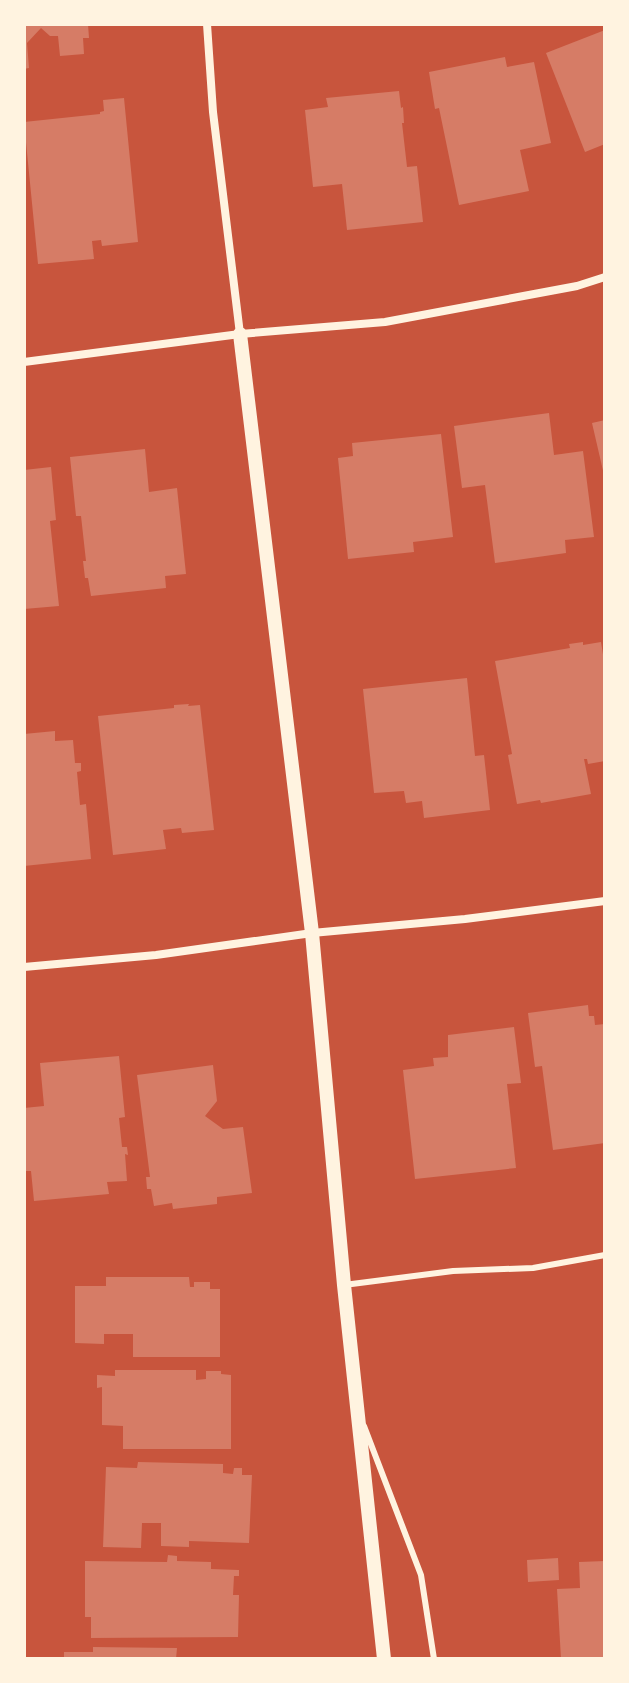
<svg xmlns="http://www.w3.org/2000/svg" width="629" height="1683" font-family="'Fira Sans',sans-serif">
  <rect width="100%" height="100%" fill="#c8553d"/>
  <g fill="#d67c66">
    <polygon points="24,24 88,24 89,38 83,38 84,54 60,56 58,36 50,36 41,28 27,43 29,68 24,69"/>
    <polygon points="605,30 605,144 585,152 546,53"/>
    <polygon points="505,57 507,67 534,62 551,143 520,150 529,191 459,205 439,108 435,109 429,72"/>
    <polygon points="399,91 401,108 403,107 404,123 402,123 407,167 417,166 423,222 347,230 342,184 313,187 305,110 328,107 326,98"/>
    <polygon points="124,98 138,242 102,246 101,240 92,241 94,259 38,264 24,122 100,114 100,112 104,111 103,100"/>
    <polygon points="549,413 554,455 583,451 594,537 565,540 566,553 495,563 485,485 462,488 454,426"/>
    <polygon points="605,420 605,475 604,475 592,423"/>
    <polygon points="441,434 453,537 413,542 414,552 348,559 338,458 353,456 352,443"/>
    <polygon points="145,449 149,492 177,488 186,574 165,576 166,588 91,596 88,578 85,578 83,561 86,561 81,516 76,516 70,457"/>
    <polygon points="51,467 56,520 50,521 59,606 24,609 24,470"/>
    <polygon points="583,642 583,645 601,642 605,667 605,761 588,764 587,759 584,759 591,794 541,803 540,800 517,804 508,755 512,754 495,661 570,648 569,644"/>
    <polygon points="467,678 475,756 484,755 490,810 424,818 422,801 406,803 404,791 374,793 363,689"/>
    <polygon points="189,704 188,706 200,705 214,830 182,833 181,828 163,830 166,849 113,855 98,716 174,708 174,705"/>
    <polygon points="55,731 55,741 73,740 75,763 81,763 81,771 77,772 80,805 86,804 91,859 24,866 24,734"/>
    <polygon points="588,1005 589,1016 594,1016 595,1025 605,1024 605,1143 553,1150 542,1066 535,1067 528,1013"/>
    <polygon points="514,1027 521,1083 507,1084 516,1168 415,1179 403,1070 434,1066 433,1058 448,1057 448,1035"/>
    <polygon points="119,1056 125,1117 119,1118 122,1147 127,1147 128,1155 125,1154 127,1181 107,1182 109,1194 34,1201 31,1171 24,1171 24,1108 44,1106 40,1063"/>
    <polygon points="213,1065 217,1101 205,1116 223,1129 243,1127 252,1193 217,1197 217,1204 173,1209 172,1203 154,1206 151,1189 147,1189 146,1177 150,1177 137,1075"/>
    <polygon points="106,1277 189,1277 190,1287 194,1287 194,1282 210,1282 210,1289 220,1289 220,1357 133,1357 133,1334 104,1334 104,1344 75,1343 75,1286 106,1286"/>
    <polygon points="115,1370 196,1370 196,1380 206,1379 206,1371 221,1371 221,1374 231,1375 231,1449 123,1449 123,1426 102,1425 102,1387 97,1388 97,1375 115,1376"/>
    <polygon points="138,1462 223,1464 223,1473 233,1474 234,1468 242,1468 242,1475 252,1475 249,1543 189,1541 189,1547 161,1546 161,1523 142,1523 141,1548 103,1547 106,1467 137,1468"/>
    <polygon points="168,1555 177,1556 177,1561 211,1562 211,1569 239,1570 239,1576 234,1576 233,1595 239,1595 238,1637 91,1638 91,1617 85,1617 85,1561 167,1562"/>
    <polygon points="558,1558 559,1580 528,1582 527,1560"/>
    <polygon points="605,1561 605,1659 561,1659 557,1589 580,1588 579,1562"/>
    <polygon points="93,1647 177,1648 176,1659 64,1659 64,1652 93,1652"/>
  </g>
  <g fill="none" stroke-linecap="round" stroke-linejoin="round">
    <g stroke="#fff3e0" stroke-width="6">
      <polyline points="344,1285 453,1271 533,1268 605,1255"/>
      <polyline points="364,1426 421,1575 434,1659"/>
    </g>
    <g stroke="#fff3e0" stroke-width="8">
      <polyline points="207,24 213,112 240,334"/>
      <polyline points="24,362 240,334 385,322 577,286 605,277"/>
      <polyline points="24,967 156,955 312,933 465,919 605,901"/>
    </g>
    <polyline stroke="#fff3e0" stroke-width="14" points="240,334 312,933 344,1285 384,1659"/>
  </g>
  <rect width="629" height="1683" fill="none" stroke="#fff3e0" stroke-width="52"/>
</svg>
